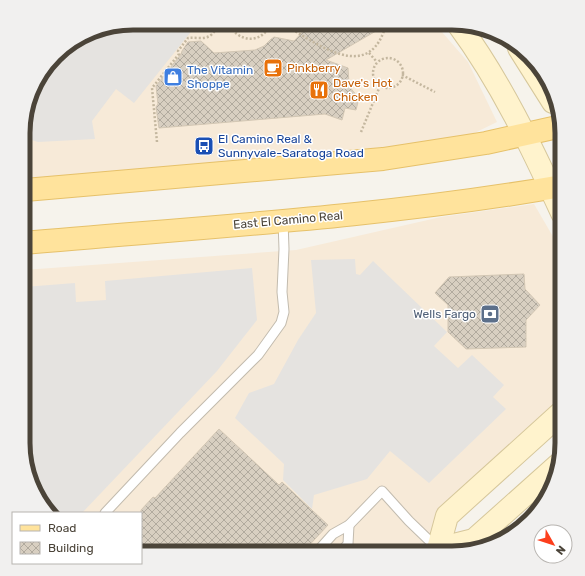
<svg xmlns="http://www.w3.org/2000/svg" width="585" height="576" font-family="Rubik,sans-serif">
  <defs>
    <pattern id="building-cross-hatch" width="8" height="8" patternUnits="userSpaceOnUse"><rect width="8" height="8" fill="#d8cfc1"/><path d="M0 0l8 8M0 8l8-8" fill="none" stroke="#b1aa9e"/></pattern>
  </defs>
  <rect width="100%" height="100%" fill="#f6f3ec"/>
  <g fill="#f7ead8">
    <polygon points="133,23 435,24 468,62 497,122 460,140 380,152 25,180 25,112 38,78 61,50 98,29"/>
    <polygon points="534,204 562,252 562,406 416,553 141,553 141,513 50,513 46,510 23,450 24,270 296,250 441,217"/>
  </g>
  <polygon fill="#f6e3e0" points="535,511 519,530 508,534 509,533"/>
  <g fill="#e5e3e0">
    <polygon points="133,23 198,23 134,103 116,89 92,121 95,139 38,142 25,138 25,112 38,78 61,50 98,29"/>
    <polygon points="355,259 356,274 360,275 373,261 447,332 434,346 458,368 472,355 504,385 493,397 506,409 429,483 390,451 367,479 314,495 312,509 283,480 284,464 235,418 249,393 274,384 298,340 316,313 311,260"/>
    <polygon points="252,268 257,320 217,371 82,513 50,513 46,510 23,450 24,287 75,283 76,302 106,300 105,281"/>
  </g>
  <g fill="url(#building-cross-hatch)" stroke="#d3c7b4">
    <polygon points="311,23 388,24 326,60 348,68 349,84 352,90 359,98 356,110 345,108 342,120 325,114 159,128 156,107 158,104 156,86 181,54 182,51 188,42 201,41 214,53 255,50 264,46 270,40 274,37 294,41"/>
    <polygon points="524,274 525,289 540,305 526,320 526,347 466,349 448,332 448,305 435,293 449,277"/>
    <polygon points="219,429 279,485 282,482 328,525 302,553 141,553 141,510 153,497 155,498"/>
  </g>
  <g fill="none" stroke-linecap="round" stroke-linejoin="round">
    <defs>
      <g id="service">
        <polyline points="105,513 180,433 258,355 281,323 284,312 282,292 284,249 283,221"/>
        <polyline points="316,553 333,534 349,525 382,491 409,521 437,548"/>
        <polyline points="340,553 348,544 349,525"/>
      </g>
      <g id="secondary">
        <path d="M 458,24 C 501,82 532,148 562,213"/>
        <polyline points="519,48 553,102"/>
        <polyline points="438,549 447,516 562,412"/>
        <polyline points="434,553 438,549 474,540 558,465"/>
      </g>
      <g id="primary">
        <polyline points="25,190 383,159 486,143 562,126"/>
        <path d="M 24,243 C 204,227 384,217 562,186"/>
      </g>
    </defs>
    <use href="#service" stroke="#c2bbae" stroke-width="11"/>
    <use href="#secondary" stroke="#d6c79b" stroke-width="24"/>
    <use href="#primary" stroke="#e6c16a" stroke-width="24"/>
    <g stroke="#c4b79f" stroke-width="2.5" stroke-dasharray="2 2" stroke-linecap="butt">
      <path d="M 228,23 C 238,43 262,45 271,23"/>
      <path d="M 282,23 C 287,25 290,29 295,31 C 327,51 372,79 386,24"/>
      <polyline points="369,53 377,62"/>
      <circle cx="388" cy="73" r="15"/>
      <polyline points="402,75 435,92"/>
      <polyline points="361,132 380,86"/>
      <path d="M 157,142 L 152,88 L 179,54 L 178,51 L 188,38 C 195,37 205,40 211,35 C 216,31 215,27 223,23"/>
    </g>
    <use href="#service" stroke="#fff" stroke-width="9"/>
    <use href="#secondary" stroke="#fff3cd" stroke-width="22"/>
    <use href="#primary" stroke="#ffe39c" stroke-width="22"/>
  </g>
  <defs>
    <symbol id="cafe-square" viewBox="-11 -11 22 22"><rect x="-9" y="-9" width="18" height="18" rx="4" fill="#e8710a" stroke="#fff"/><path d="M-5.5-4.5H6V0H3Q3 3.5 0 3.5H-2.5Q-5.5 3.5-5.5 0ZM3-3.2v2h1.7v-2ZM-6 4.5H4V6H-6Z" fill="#fff"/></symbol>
    <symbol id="shop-square" viewBox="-11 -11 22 22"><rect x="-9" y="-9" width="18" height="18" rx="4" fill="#3f7fe0" stroke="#fff"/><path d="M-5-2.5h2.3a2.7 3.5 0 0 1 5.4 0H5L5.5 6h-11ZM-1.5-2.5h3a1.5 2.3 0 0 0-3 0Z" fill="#fff"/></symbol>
    <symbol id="restaurant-square" viewBox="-11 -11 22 22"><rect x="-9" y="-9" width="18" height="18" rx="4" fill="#e8710a" stroke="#fff"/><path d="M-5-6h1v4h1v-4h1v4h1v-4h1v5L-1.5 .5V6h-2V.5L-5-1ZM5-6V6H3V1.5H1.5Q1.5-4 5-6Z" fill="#fff"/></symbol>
    <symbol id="bus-square" viewBox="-11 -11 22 22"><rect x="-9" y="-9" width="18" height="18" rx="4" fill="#1a4fb4" stroke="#fff"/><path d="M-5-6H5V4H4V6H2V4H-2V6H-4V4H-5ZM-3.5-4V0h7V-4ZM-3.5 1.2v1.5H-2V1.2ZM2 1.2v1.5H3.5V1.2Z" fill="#fff"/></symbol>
    <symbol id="bank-square" viewBox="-11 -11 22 22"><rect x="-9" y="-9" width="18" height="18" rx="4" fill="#5c6f8a" stroke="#fff"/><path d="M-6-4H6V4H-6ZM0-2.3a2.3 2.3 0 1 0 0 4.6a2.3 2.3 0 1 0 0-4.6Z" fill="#fff"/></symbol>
  </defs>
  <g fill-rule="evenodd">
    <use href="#cafe-square" x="262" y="57" width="22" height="22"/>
    <use href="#shop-square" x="162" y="66" width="22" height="22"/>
    <use href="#restaurant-square" x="308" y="79" width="22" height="22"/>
    <use href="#bus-square" x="193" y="135" width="22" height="22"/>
    <use href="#bank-square" x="479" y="303" width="22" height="22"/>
  </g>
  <g text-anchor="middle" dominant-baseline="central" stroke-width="3" stroke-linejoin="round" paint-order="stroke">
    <g font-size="12" fill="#c56008" stroke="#fff" text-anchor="start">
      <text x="287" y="68">Pinkberry</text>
      <text x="333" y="83">Dave's Hot<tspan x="333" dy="14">Chicken</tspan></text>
    </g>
    <g font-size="12" fill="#366cbe" stroke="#fff" text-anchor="start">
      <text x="187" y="70">The Vitamin<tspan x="187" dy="14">Shoppe</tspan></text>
    </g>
    <g font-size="12" fill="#164399" stroke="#fff" text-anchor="start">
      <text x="218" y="139">El Camino Real &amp;<tspan x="218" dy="14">Sunnyvale-Saratoga Road</tspan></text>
    </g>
    <g font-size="12" fill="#4b4439" stroke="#fff">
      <text transform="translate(288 220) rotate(-5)">East El Camino Real</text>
    </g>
    <g font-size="12" fill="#4e5e75" stroke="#fff" text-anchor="end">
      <text x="476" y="314">Wells Fargo</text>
    </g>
  </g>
  <path d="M0 0H585V576H0ZM133 30H452A103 103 0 0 1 555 133V443A103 103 0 0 1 452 546H133A103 103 0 0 1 30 443V133A103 103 0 0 1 133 30Z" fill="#f1f0ef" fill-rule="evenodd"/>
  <path fill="none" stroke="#4b4439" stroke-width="5" d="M133 30H452A103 103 0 0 1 555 133V443A103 103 0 0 1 452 546H133A103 103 0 0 1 30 443V133A103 103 0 0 1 133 30Z"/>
  <rect x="12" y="512" width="130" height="52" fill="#ffffff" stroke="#b7b4b0"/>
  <rect x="20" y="525" width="20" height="6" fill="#ffe39c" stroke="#b7b4b0"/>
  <text x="48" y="532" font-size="12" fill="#4b4439">Road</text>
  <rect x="20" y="542" width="20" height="12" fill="url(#building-cross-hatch)" stroke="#b7b4b0"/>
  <text x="48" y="552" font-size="12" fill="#4b4439">Building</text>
  <g transform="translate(553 544) rotate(129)"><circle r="19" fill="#ffffff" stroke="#b7b4b0"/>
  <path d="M0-3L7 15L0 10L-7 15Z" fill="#fc3f1d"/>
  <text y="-6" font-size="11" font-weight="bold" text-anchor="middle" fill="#4b4439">N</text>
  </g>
</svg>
